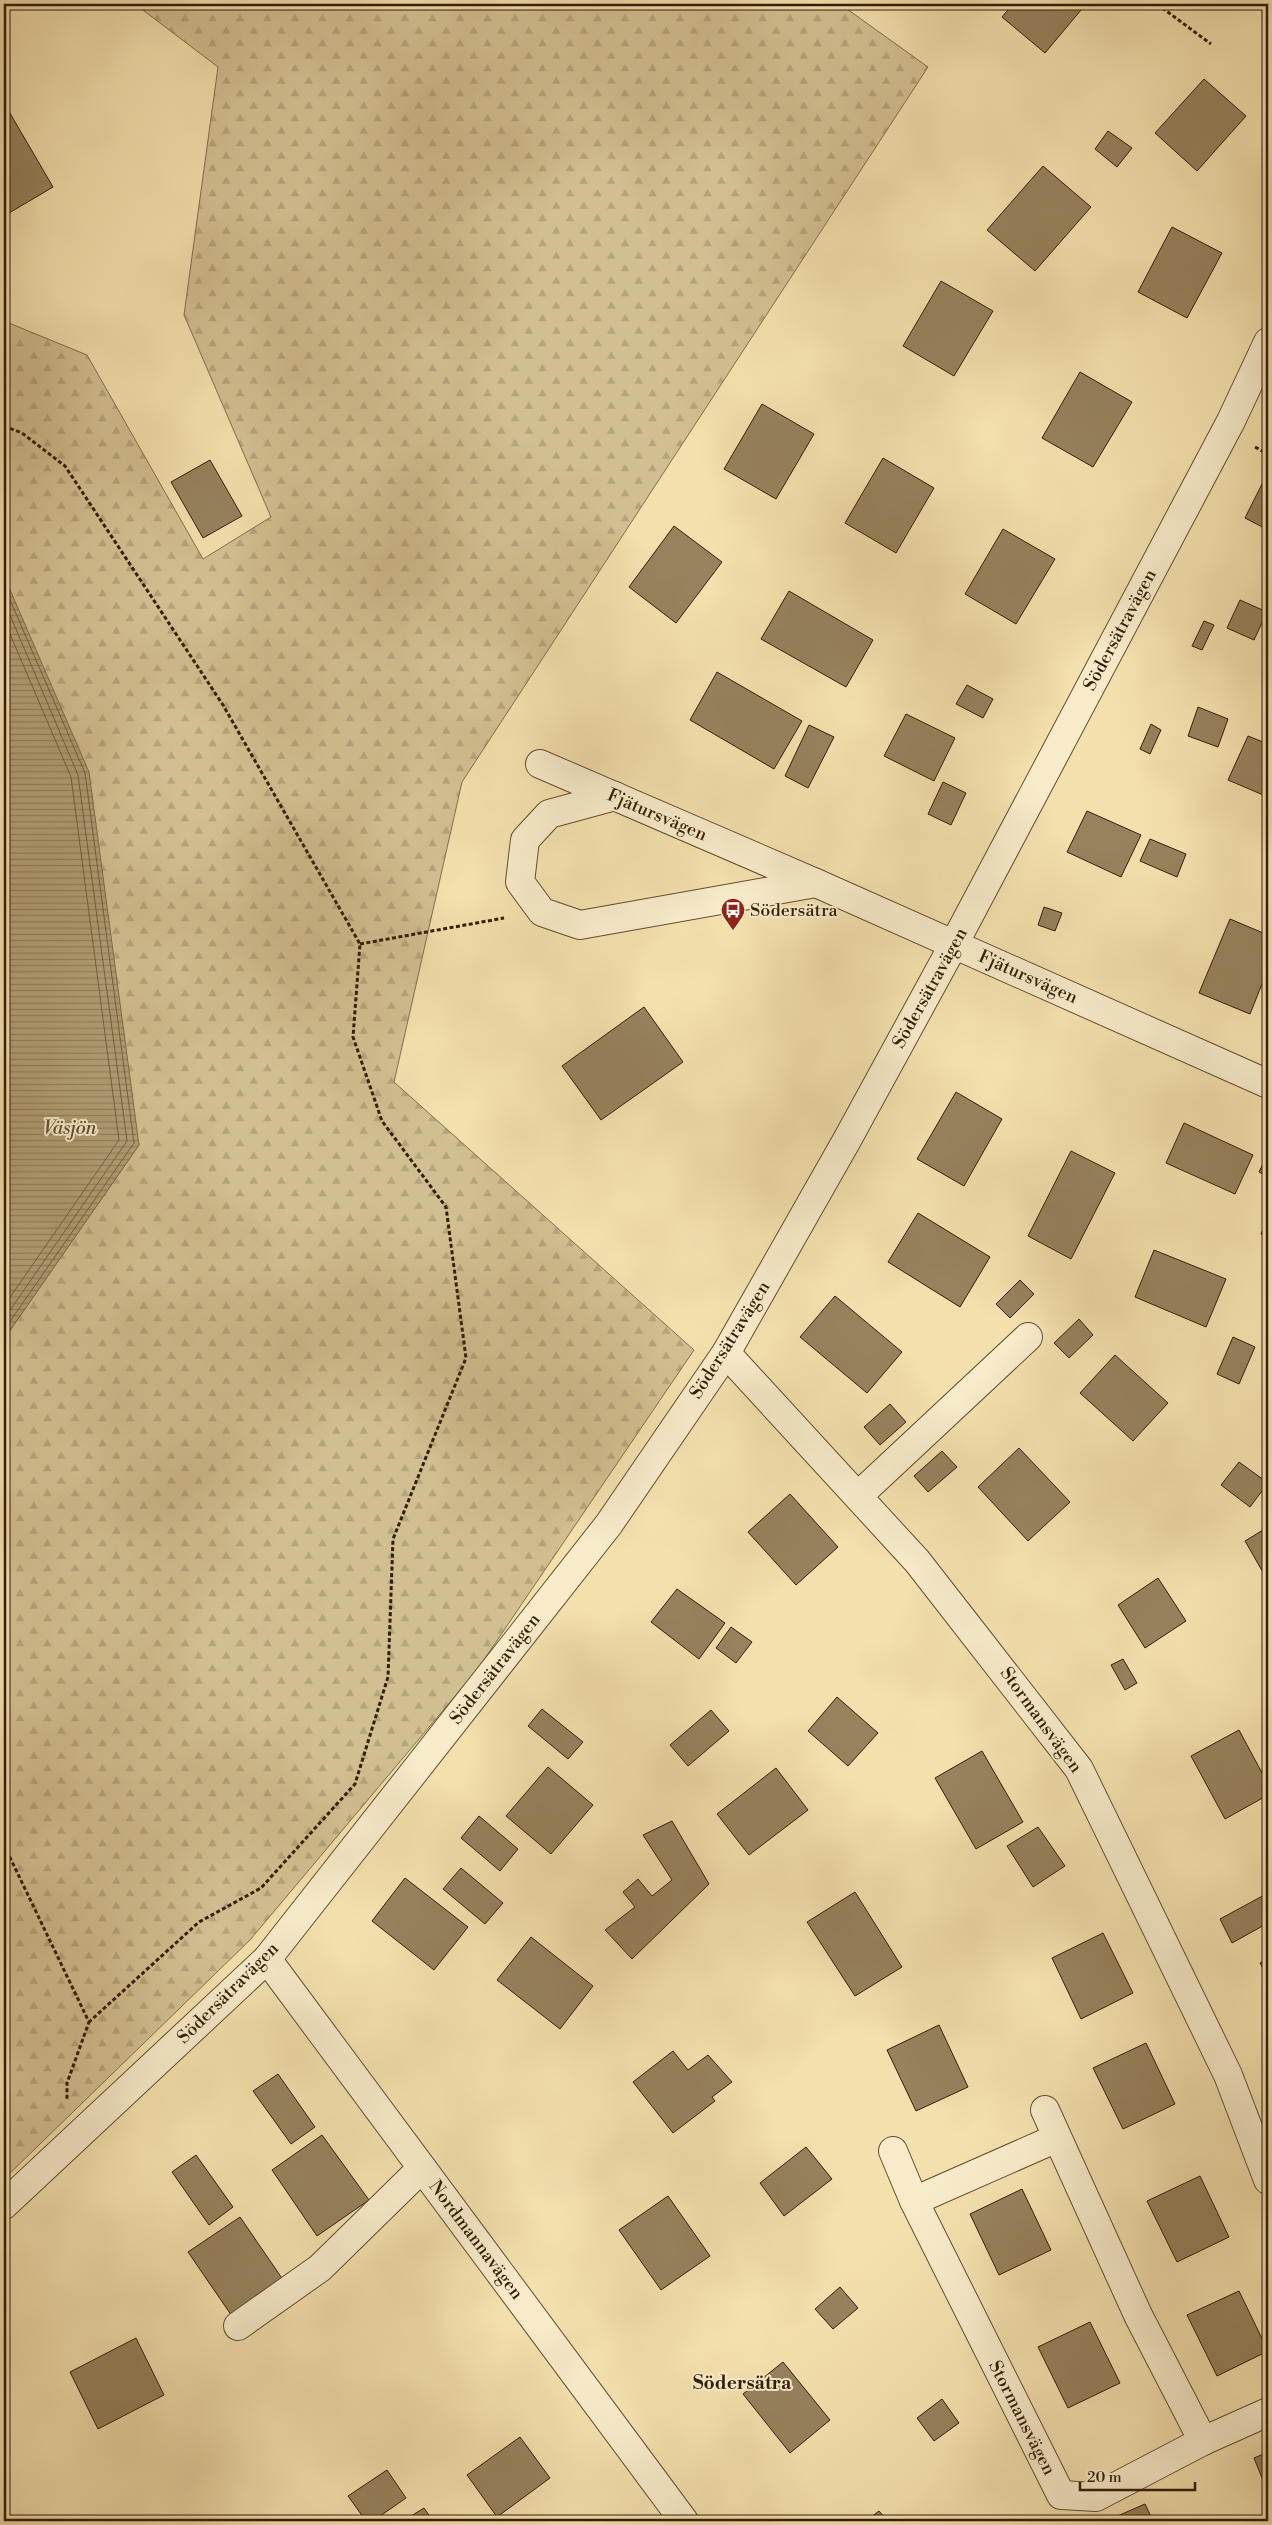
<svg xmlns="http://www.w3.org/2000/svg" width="1272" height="2525" font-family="'Libre Bodoni',serif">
  <defs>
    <pattern id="forest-firs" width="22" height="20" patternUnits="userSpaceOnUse" patternTransform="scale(1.25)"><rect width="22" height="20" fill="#d2bf91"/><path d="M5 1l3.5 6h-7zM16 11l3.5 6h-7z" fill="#b5a47c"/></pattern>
    <pattern id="water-rules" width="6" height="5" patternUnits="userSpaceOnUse" patternTransform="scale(1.25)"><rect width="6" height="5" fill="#b19e74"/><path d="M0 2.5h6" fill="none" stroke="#91805d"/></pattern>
  </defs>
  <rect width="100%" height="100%" fill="#f3e0ad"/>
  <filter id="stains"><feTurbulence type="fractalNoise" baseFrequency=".004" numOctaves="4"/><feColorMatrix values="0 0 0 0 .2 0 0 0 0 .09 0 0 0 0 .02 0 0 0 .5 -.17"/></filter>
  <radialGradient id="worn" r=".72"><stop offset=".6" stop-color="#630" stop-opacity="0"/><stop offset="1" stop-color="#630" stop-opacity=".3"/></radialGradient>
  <polygon fill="url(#forest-firs)" stroke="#826e4c" points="135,4 840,4 928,67 462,782 394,1082 694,1350 477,1670 250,1940 4,2179 4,1339 139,1145 7,580 4,576 4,321 87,355 203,559 271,517 184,315 218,67"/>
  <polygon fill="url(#water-rules)" stroke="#7e6a48" points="4,576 89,772 139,1145 4,1339"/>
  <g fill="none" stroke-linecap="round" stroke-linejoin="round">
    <g stroke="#725e3d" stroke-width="1">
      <polyline points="4,586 85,773 134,1143 4,1330"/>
      <polyline points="4,601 78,775 127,1141 4,1319"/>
      <polyline points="4,620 71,777 119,1140 4,1306"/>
    </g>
  </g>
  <g fill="#96825d" stroke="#321d06">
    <polygon points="1013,4 1086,4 1045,53 1002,17"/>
    <polygon points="1204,79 1246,116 1197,171 1155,133"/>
    <polygon points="4,103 53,187 4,216"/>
    <polygon points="1108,131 1132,148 1117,167 1095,149"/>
    <polygon points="1043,166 1091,207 1035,271 987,230"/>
    <polygon points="1172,227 1222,253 1187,318 1138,292"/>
    <polygon points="941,281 993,311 954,376 903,346"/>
    <polygon points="1080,372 1132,402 1093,467 1042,438"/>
    <polygon points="762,404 814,434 776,499 724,469"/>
    <polygon points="883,458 934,488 896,553 845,523"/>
    <polygon points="210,460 242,516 203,538 171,482"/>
    <polygon points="1265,478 1268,480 1268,530 1245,518"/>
    <polygon points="674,526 722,562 676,623 629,587"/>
    <polygon points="1003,529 1055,559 1016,624 965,594"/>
    <polygon points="789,591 873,640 846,687 761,639"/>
    <polygon points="1240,600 1267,612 1254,640 1227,628"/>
    <polygon points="1204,621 1214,625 1202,650 1192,646"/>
    <polygon points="717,672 802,721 774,769 690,720"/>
    <polygon points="967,685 993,699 983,718 956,704"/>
    <polygon points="1198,707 1228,719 1218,747 1188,736"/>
    <polygon points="906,714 955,738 934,781 884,756"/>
    <polygon points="1151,724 1161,730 1150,754 1140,749"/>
    <polygon points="809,725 834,737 808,788 785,776"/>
    <polygon points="1248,736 1268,744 1268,797 1228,780"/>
    <polygon points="943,782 966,793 951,825 928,814"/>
    <polygon points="1087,811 1141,835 1121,877 1067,852"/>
    <polygon points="1150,839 1186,854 1177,877 1140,861"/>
    <polygon points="1044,907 1062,913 1055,931 1038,925"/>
    <polygon points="1230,919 1268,935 1268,969 1250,1014 1199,993"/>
    <polygon points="644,1007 683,1062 601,1120 562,1066"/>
    <polygon points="956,1092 1002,1119 964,1186 917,1159"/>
    <polygon points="1184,1123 1253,1155 1235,1194 1166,1163"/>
    <polygon points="1071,1151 1115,1173 1071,1259 1028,1236"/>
    <polygon points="1267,1155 1268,1155 1268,1177 1259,1172"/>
    <polygon points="918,1213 990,1257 960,1307 888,1262"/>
    <polygon points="1268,1217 1268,1237 1261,1234"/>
    <polygon points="1154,1250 1226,1279 1206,1327 1135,1297"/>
    <polygon points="1020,1280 1034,1294 1010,1318 996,1304"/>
    <polygon points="835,1296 902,1352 867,1393 800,1337"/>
    <polygon points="1079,1319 1093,1335 1069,1358 1054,1343"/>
    <polygon points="1233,1337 1255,1347 1239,1384 1217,1374"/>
    <polygon points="1115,1355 1168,1403 1133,1441 1080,1393"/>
    <polygon points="890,1404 906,1422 880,1445 864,1427"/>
    <polygon points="1019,1448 1070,1502 1028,1541 978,1487"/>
    <polygon points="942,1451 957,1467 928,1492 914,1476"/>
    <polygon points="1239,1462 1268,1483 1250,1507 1221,1485"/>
    <polygon points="790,1494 838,1547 796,1585 748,1532"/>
    <polygon points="1268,1527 1268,1581 1245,1541"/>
    <polygon points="1158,1578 1186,1621 1145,1648 1118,1605"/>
    <polygon points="677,1589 725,1623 699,1659 651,1622"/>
    <polygon points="731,1627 752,1642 736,1663 716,1648"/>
    <polygon points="1123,1659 1137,1683 1125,1690 1111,1665"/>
    <polygon points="837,1697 878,1733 848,1766 808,1731"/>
    <polygon points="542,1709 583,1742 568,1759 528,1726"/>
    <polygon points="711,1710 729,1731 688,1766 670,1745"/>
    <polygon points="1239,1730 1268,1784 1268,1795 1225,1819 1191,1756"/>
    <polygon points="982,1751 1023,1822 976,1849 935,1778"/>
    <polygon points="548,1767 593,1805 551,1854 506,1816"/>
    <polygon points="776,1768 808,1810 749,1855 717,1814"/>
    <polygon points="479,1816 518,1849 500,1871 461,1838"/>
    <polygon points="672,1821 709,1884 632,1959 605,1930 635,1907 623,1892 638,1879 652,1896 672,1880 643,1835"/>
    <polygon points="1038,1827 1065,1866 1033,1887 1007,1846"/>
    <polygon points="461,1868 503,1903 485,1924 443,1889"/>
    <polygon points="405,1878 468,1927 434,1970 372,1921"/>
    <polygon points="855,1892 902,1967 855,1996 807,1922"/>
    <polygon points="1268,1893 1268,1923 1232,1943 1220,1919"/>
    <polygon points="1103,1933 1133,1993 1081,2019 1052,1958"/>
    <polygon points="531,1937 593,1986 560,2029 497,1980"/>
    <polygon points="1268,1958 1268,1978 1260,1963"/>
    <polygon points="939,2025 968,2087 916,2111 887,2050"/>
    <polygon points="1146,2043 1175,2104 1123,2129 1093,2068"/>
    <polygon points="673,2051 688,2070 708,2055 732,2082 712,2097 715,2101 673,2133 633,2082"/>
    <polygon points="278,2074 315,2127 291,2144 253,2091"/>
    <polygon points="322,2135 369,2200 317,2236 272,2170"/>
    <polygon points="806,2147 832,2179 784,2216 760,2183"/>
    <polygon points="196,2155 233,2207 209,2225 172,2172"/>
    <polygon points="1200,2176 1229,2237 1177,2262 1147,2201"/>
    <polygon points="1022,2189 1051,2250 999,2275 970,2214"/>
    <polygon points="668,2196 710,2256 661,2290 619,2230"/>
    <polygon points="240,2217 288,2287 236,2322 188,2252"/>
    <polygon points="840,2287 858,2308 833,2329 815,2309"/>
    <polygon points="1239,2291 1268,2351 1217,2376 1187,2315"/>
    <polygon points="1090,2322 1120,2383 1068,2408 1038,2347"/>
    <polygon points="136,2338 164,2395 98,2429 70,2372"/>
    <polygon points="783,2362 830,2420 790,2453 743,2394"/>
    <polygon points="942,2399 959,2423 934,2441 917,2418"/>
    <polygon points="520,2437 550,2478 497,2517 467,2475"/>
    <polygon points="1268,2452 1268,2493 1254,2458"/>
    <polygon points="387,2470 406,2498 373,2521 366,2521 348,2496"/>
    <polygon points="1145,2504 1153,2521 1106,2521"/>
    <polygon points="424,2508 433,2521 403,2521"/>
    <polygon points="879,2511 888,2521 866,2521"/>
  </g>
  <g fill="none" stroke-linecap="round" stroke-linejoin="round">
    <defs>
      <g id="minor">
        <polyline points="540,764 816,883 1268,1084"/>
        <polyline points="615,796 549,814 525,840 520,882 542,912 580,925 816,883"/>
        <polyline points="726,1353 917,1561 1079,1769 1228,2075 1268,2180"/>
        <polyline points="859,1495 1028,1337"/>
        <polyline points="267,1959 684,2521"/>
        <polyline points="1045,2110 1138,2315 1203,2441 1268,2412"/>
        <polyline points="893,2151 914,2201 1061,2495 1096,2497 1203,2441"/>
        <polyline points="914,2201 1057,2138"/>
        <polyline points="4,2205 267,1959 609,1524 726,1353 847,1140 954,944 1231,421 1268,342"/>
        <polyline points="238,2326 320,2268 422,2168"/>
      </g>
    </defs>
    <use href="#minor" stroke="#624e30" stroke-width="30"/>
    <g stroke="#321d06" stroke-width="3" stroke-dasharray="4 2.5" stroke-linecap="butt">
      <polyline points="1157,4 1211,44"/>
      <polyline points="4,426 22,433 65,466 223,705 360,944 353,1037 382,1121 446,1207 466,1358 393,1539 388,1677 355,1784 261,1888 199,1922 89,2022"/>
      <polyline points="1255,447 1268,454"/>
      <polyline points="360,944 504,918"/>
      <polyline points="4,1845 89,2022 67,2083 67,2099"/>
    </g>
    <use href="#minor" stroke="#f7ebca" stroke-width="28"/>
  </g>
  <defs>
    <symbol id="bus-pin" viewBox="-11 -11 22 30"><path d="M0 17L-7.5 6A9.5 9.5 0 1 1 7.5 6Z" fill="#8f2418" stroke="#f7ebca"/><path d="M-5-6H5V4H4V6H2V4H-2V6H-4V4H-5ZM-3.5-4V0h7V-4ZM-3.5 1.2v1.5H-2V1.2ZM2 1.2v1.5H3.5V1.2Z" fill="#fff"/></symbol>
  </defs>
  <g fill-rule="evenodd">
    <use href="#bus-pin" x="719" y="896" width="28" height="38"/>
  </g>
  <g text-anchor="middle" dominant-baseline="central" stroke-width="4" stroke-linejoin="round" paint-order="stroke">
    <g font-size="18" fill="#321d06" stroke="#f7ebca">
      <text transform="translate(1120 630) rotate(-62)">Södersätravägen</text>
      <text transform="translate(657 815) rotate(23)">Fjätursvägen</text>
      <text transform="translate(1028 977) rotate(24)">Fjätursvägen</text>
      <text transform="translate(930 988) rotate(-61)">Södersätravägen</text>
      <text transform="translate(730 1340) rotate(-58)">Södersätravägen</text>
      <text transform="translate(495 1669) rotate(-52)">Södersätravägen</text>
      <text transform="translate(1041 1720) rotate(54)">Stormansvägen</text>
      <text transform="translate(228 1993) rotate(-45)">Södersätravägen</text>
      <text transform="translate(476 2240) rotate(53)">Nordmannavägen</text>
      <text transform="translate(1022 2418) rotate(63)">Stormansvägen</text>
    </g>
    <g font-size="18" fill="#321d06" stroke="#f7ebca" text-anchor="start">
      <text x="750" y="910">Södersätra</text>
    </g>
    <g font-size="19" font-style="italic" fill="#5e4a2c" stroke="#f7ebca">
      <text x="70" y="1128">Väsjön</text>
    </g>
    <g font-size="19" font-weight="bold" fill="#321d06" stroke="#f7ebca">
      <text x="742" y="2383">Södersätra</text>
    </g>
  </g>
  <rect width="1272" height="2525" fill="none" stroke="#f3e0ad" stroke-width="20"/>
  <rect x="5" y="5" width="1262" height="2515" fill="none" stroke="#321d06" stroke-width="2.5"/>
  <rect x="10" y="10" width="1252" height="2505" fill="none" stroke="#321d06"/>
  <path d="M1080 2482v8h115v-8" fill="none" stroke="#321d06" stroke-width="2.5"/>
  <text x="1087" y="2482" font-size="15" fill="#321d06" stroke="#f7ebca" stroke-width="4" paint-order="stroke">20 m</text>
  <rect width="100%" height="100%" filter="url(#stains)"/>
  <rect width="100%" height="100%" fill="url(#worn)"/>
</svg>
